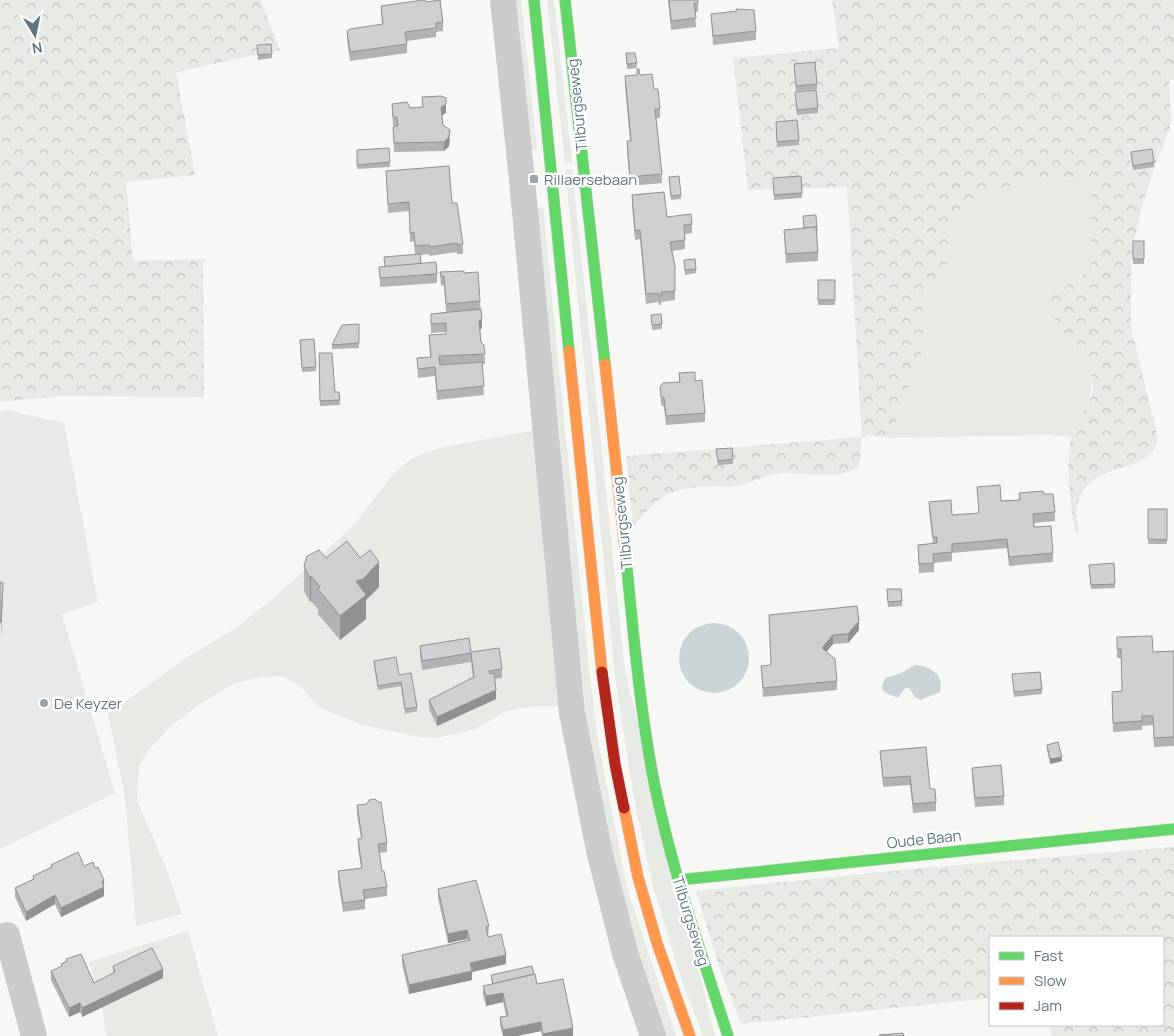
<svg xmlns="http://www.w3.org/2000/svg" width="1174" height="1036" font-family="Manrope,sans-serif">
  <defs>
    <pattern id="forest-crowns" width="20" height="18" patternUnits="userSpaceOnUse" patternTransform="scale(1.25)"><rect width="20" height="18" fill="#e6e9e4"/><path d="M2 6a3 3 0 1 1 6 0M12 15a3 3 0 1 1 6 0" fill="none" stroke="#bec1be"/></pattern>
  </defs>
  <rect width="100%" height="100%" fill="#f7f7f6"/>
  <polygon fill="#e7e9e8" points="6,410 64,423 98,602 62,614 115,793 0,849 0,411"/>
  <g fill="#e6e9e4">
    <polygon points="515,0 521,0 537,149 525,151"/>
    <polygon points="547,0 554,0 572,163 565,164"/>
    <polygon points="565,169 572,169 625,671 715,1036 703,1036 682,981 654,890 635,804 615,677"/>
    <path d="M 1050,179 L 1078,180 L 1087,183 L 1091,194 L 1091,264 L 1085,273 L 1056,292 L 1055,319 C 1077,347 1102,367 1087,405 C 1082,416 1074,425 1072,437 L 1048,435 L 890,438 L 919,362 L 924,340 L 922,298 L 933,285 L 950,257 L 947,235 L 952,225 L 980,199 L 994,189 Z"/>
    <polygon points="543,207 589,669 599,747 628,891 676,1036 666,1036 637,949 610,844 587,726 536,209"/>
    <polygon points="538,430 559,706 535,706 506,711 476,729 440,737 424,738 363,725 320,708 299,685 282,676 260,677 233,684 197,706 171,726 147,752 139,767 137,801 164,863 182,914 136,926 125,797 108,714 192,654 233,630 275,597 355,524 393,474 411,459 426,452 452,445"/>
    <polygon points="188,931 218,1036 106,1036 102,1003 89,962"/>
  </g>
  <g fill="url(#forest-crowns)">
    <polygon points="0,0 261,0 280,50 176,72 195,175 126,182 133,261 206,259 203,265 204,397 59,396 0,402"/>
    <path d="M 832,0 L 1174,0 L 1174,80 L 1169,80 L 1171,119 L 1169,131 L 1155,165 L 1142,207 L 1133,247 L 1131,270 L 1131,327 L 1158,438 C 1151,479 1090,455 1077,506 C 1075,514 1078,524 1079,533 L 1075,533 C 1070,500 1064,463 1073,430 C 1077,415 1094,402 1093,385 C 1090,350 1046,324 1049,298 L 1085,273 L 1091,264 L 1091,194 L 1087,183 L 1078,180 L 1049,179 L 994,189 L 952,225 L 947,235 L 950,257 L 946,268 L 922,298 L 924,340 L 919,362 L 890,438 L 869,435 L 862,438 L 859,466 C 838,482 809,472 785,473 C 767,474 751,484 733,486 C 726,488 718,485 710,486 C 669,489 659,495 633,527 L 626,456 L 862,437 L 847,187 L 748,190 L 733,58 L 839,48 Z"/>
    <polygon points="1174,847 1174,1036 1052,1036 1049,1025 1163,1025 1163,937 990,937 990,998 741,1024 717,960 696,891 911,869"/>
  </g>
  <g fill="#cad3d5">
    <circle cx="714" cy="658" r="35"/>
    <path d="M 915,665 C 930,666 945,675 940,692 L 920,700 L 915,697 L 909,688 L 905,688 L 898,698 L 884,692 L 882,687 L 885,678 L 901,673 Z"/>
  </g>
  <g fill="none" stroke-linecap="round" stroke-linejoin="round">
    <defs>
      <g id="fast">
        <polyline points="534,0 569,351"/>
        <polyline points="565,0 605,364"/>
        <path d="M 625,549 C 633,627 639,705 654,782 C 671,868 701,952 728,1036"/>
        <polyline points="678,880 1174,829"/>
      </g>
      <g id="slow">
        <polyline points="569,351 602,672"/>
        <polyline points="605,364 625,549"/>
        <polyline points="624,808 638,877 657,943 690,1036"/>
      </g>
      <polyline id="jam" points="602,672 615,764 624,808"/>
    </defs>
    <use href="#fast" stroke="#d3d4d4" stroke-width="12"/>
    <use href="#slow" stroke="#d3d4d4" stroke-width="12"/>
    <use href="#jam" stroke="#d3d4d4" stroke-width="12"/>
    <g stroke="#cacbcc" stroke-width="26">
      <polyline points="503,0 522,180 572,713 599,850 625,953 653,1036"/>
      <polyline points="7,935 34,1036"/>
    </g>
    <use href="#fast" stroke="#63d668" stroke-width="11"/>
    <use href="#slow" stroke="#ff974d" stroke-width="11"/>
    <use href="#jam" stroke="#b3261e" stroke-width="11"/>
  </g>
  <g fill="#b0b2b3">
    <polygon points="668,0 698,0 698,12 695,12 696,27 671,30"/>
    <polygon points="426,2 443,22 443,31 436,32 436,37 407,41 407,53 350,61 347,40 347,31 382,25 381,6"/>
    <polygon points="711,14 756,31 756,40 713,45"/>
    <polygon points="257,45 272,54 272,58 258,60"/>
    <polygon points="626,53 637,63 637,68 627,69"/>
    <polygon points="794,64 817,84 817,89 796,91"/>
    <polygon points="637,69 640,75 654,89 660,109 660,118 656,118 662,174 662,183 630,186 627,150 627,141 630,141 625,86 625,76 637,75"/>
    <polygon points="795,92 818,108 818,113 797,115"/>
    <polygon points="422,97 446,98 446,113 442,115 443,125 450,139 449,146 444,151 394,152 393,127 397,127 397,126 393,126 392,104 410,108 422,107"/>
    <polygon points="776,122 799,140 799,145 777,147"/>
    <polygon points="389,148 390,167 357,169 357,150"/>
    <polygon points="1131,152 1154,162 1154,167 1133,170"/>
    <polygon points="386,171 452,203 463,244 463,254 457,254 457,252 429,256 429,254 420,255 421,264 437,274 437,283 380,287 379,267 385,267 415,254 414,241 410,242 409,211 388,213"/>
    <polygon points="669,177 681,195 681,199 671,200"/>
    <polygon points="773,178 802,193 802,198 774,200"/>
    <polygon points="632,195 667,217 692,224 692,233 685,234 685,249 672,251 675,266 675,300 661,302 661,305 659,305 658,302 646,304 640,239 635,240 632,204"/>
    <polygon points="784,230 818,252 818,261 786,263"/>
    <rect x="1133" y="241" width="11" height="23"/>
    <polygon points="684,260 696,269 696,273 685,275"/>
    <polygon points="440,272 464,273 480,301 482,328 480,330 481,342 484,345 485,364 482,364 484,395 437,400 435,376 418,378 417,358 430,357 429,335 446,334 446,332 431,333 431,314 446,312 444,285 441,286"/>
    <rect x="818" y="280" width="17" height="25"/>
    <polygon points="651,315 662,324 662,329 652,330"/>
    <polygon points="359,324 359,348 332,349 332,345"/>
    <polygon points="300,340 316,367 316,371 302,372"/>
    <polygon points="319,353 335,392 339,392 340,405 320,406"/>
    <polygon points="679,373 695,381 705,413 705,422 666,425 664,407 661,405 660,387 679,382"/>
    <polygon points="716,449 733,459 733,464 718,465"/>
    <polygon points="977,487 1001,501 1019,500 1019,493 1044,494 1055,512 1055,521 1034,523 1034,527 1053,553 1053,562 1009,566 1007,548 952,553 952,561 934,563 934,572 919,573 918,545 933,544 929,511 929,502 952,515 979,513"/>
    <rect x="1148" y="509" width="19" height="35"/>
    <polygon points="326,558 379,587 366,600 366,619 340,640 318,614 318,609 311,601 310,602 304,591 304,566"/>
    <polygon points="1089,569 1115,584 1115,588 1091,589"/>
    <polygon points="887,594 902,601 902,606 888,607"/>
    <polygon points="769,624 859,630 848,643 833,644 826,652 837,681 837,690 763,697 761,666 771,665"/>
    <polygon points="1117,637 1153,652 1174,651 1174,746 1154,747 1153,725 1142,726 1142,730 1113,732 1112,692 1122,691 1121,658 1117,658"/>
    <polygon points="420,646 471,652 502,669 502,678 494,679 496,699 437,726 429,709 429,700 473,678 471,662 422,670 420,656"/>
    <polygon points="374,661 399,675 417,707 417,711 405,714 401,686 378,690 374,665"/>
    <polygon points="1012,674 1042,689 1042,694 1014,697"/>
    <polygon points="1047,745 1062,761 1050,764 1047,750"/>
    <polygon points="880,751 930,789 936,802 936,811 913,813 910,785 883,787"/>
    <polygon points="972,768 1004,796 1004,805 975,807 972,777"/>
    <polygon points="357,805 387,843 387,852 379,853 382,871 387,887 387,896 365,899 365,909 343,912 338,880 338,871 361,868 358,848 358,839 361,838 357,815"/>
    <polygon points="51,865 84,866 95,868 104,880 104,896 61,917 55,904 26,921 15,897 15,888 33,879 33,876 51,867"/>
    <polygon points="438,889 489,926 488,937 506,964 472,972 472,980 409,994 402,964 402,955 468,940 467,939 448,943 438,898"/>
    <polygon points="66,959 94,983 113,974 113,966 163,978 82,1017 80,1012 69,1017 51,980 51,971 61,967 61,964 66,961"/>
    <polygon points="491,975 537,984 573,1036 542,1036 541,1031 517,1036 503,1036 500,1026 500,1017 506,1016 503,1002 486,1006 483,995 483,986 492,984"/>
  </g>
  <g fill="#909192">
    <polygon points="446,104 446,113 441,116 441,107"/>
    <polygon points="450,130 449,146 444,151 444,142"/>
    <polygon points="482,319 482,328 479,330 479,321"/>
    <polygon points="379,562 379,587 366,600 366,619 340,640 340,616 356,581"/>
    <polygon points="311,576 311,601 310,602 310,578"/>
    <polygon points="3,583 3,596 1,636 1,622"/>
    <polygon points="859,621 859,630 848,643 848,634"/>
    <polygon points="833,635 833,644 822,657 822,648"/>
    <polygon points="496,690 496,699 437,726 437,717"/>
    <polygon points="1062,757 1062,761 1050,764 1050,759"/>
    <polygon points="104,880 104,896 61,917 61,908"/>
    <polygon points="55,895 55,904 26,921 26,912"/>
    <polygon points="467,930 467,939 448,943 448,934"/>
    <polygon points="506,955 506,964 472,972 472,980 409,994 409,985 470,963"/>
    <polygon points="163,969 163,978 82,1017 82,1008"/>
    <polygon points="503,993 503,1002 486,1006 486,996"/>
    <polygon points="80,1003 80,1012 69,1017 69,1008"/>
    <polygon points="541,1022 541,1031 517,1036 503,1036 503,1030"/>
    <polygon points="573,1028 573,1036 543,1036 543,1034"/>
  </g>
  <g fill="#cdcfd0" stroke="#909192">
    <polygon points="423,0 425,0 426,2 440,0 443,22 436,23 436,28 405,32 407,44 350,52 347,31 350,29 383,24 381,6"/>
    <polygon points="669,0 698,0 698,3 694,3 696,18 671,21"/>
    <polygon points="736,9 754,10 756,31 713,36 711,14 737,11"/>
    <polygon points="271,44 272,54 258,55 257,45"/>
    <polygon points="626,53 635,53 637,63 627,64"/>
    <polygon points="815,62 817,84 796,86 794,64"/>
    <polygon points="637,69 639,69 640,75 652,74 654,89 658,89 660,109 655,109 662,174 630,177 627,141 631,141 625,76 637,75"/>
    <polygon points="816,90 818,108 797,110 795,92"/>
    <polygon points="441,96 446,98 446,104 441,107 443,125 450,130 449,137 444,142 394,143 393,127 398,126 397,117 393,117 392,104 407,102 410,108 423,107 422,97"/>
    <polygon points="797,120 799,140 777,142 776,122"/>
    <polygon points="389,148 390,162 357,165 357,150"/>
    <polygon points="1152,149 1154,162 1133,166 1131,152"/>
    <polygon points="449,166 452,203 457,203 463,244 457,245 457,243 429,247 429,245 415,246 414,232 410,233 409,202 388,204 386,171"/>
    <polygon points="679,176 681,195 671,196 669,177"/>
    <polygon points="801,176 802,193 774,195 773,178"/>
    <polygon points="664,192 667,217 691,214 692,224 684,225 685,240 670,242 675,266 675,291 661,292 661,296 659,296 658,293 646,294 640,230 635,231 632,195"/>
    <polygon points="816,215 817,231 816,227 804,228 803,216"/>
    <polygon points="816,227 818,252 786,254 784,230"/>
    <rect x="1133" y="241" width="11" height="18"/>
    <polygon points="420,254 421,264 385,267 384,257"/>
    <polygon points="695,259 696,269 685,270 684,260"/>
    <polygon points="436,262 437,274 380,278 379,267"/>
    <polygon points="464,271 464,273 478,272 480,301 446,304 444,276 441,276 440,272"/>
    <rect x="818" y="280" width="17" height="20"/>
    <polygon points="481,309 482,319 479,321 481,342 484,345 485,354 439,356 440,365 482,362 484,386 437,391 435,367 418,369 417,358 431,357 429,335 446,334 446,323 431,324 431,314"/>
    <polygon points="661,314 662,324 652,325 651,315"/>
    <polygon points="359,324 359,343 332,345 342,325"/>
    <polygon points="314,339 316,367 302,368 300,340"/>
    <polygon points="319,353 332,353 335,392 339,392 340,400 320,401"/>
    <polygon points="695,372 695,381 702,380 705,413 666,416 664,398 661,396 660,387 663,383 680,382 679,373"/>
    <polygon points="732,448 733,459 718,461 716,449"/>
    <polygon points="1000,485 1001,501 1020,500 1019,493 1043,491 1044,494 1053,494 1055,512 1033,514 1034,527 1051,526 1053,553 1009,557 1007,539 952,544 952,552 933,554 934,563 919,564 918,545 937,543 937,537 933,537 929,502 951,500 952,515 979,513 977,487"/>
    <polygon points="1148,509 1167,509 1167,540 1148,539"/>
    <polygon points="347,541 360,558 370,550 379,562 363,579 356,581 366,595 340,616 318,589 320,587 311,576 310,578 304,566 307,556 319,550 326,558"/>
    <polygon points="1114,563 1115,584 1091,585 1089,565"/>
    <polygon points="0,582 3,583 1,622 0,622"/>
    <polygon points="887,589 901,589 902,601 888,602"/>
    <polygon points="857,606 859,621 848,634 833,635 822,648 835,659 837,681 763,688 761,666 771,665 769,615"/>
    <polygon points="1152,636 1153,652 1174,651 1174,737 1154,738 1153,716 1142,716 1142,721 1113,723 1112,692 1122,691 1121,649 1117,649 1117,637"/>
    <polygon points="469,638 471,652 499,648 502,669 489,671 490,674 494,673 496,690 437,717 429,700 474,677 471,653 422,661 420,646"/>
    <polygon points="396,657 399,675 411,673 417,707 405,709 401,682 378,686 374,661"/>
    <polygon points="1040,672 1042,689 1014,692 1012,674"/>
    <polygon points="1058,742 1062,757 1050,759 1047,745"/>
    <polygon points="926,747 930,789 935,789 936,802 913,804 910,776 883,778 880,751"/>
    <polygon points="1001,765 1004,796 975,798 972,768"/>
    <polygon points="375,799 378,802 381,802 387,843 378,844 382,871 384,871 387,887 363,890 365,900 343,903 338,871 362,868 358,839 362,838 357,805 367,804 369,800"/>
    <polygon points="78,852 84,866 93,862 95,868 98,867 104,880 102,881 104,887 61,908 55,895 26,912 15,888 34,879 33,876 52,867 51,865"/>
    <polygon points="476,880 489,926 486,927 488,937 501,934 506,955 470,963 472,971 409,985 402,955 470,940 467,930 448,934 438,889"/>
    <polygon points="152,948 163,969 82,1008 80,1003 69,1008 51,971 62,966 61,964 67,961 66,959 81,954 94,983 115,972 113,966"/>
    <polygon points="532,966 534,974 493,984 491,975"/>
    <polygon points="535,974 537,984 563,979 573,1028 543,1034 541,1022 503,1030 500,1017 508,1016 503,993 486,996 483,986"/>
    <polygon points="903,1033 904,1036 879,1036 879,1035"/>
  </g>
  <g fill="#97a2a9" stroke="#fff" stroke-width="2">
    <rect x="529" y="174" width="10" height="10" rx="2.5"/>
    <circle cx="44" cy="703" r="5"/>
  </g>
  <g text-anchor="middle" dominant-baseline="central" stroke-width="5" stroke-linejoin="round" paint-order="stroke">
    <g font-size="15" fill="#64757f" stroke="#fff">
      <text transform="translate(577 105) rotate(-96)">Tilburgseweg</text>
      <text transform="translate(622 523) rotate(-96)">Tilburgseweg</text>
      <text transform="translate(924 839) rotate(-6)">Oude Baan</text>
      <text transform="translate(691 921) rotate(73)">Tilburgseweg</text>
    </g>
    <g font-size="15" fill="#64757f" stroke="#fff" text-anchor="start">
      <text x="544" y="179">Rillaersebaan</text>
      <text x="54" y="703">De Keyzer</text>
    </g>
  </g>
  <rect x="989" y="936" width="175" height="90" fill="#ffffff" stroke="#c1c8cc"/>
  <rect x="999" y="952" width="25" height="8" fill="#63d668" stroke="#c1c8cc"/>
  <text x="1034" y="961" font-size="15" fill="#64757f">Fast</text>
  <rect x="999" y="977" width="25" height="8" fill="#ff974d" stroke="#c1c8cc"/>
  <text x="1034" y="986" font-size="15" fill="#64757f">Slow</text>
  <rect x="999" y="1002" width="25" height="8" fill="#b3261e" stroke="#c1c8cc"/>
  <text x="1034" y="1011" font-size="15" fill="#64757f">Jam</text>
  <g transform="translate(35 35) rotate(170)" stroke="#ffffff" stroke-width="4" paint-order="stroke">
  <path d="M0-4L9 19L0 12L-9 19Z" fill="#64757f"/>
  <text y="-8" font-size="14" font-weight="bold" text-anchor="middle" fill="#64757f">N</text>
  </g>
</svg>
